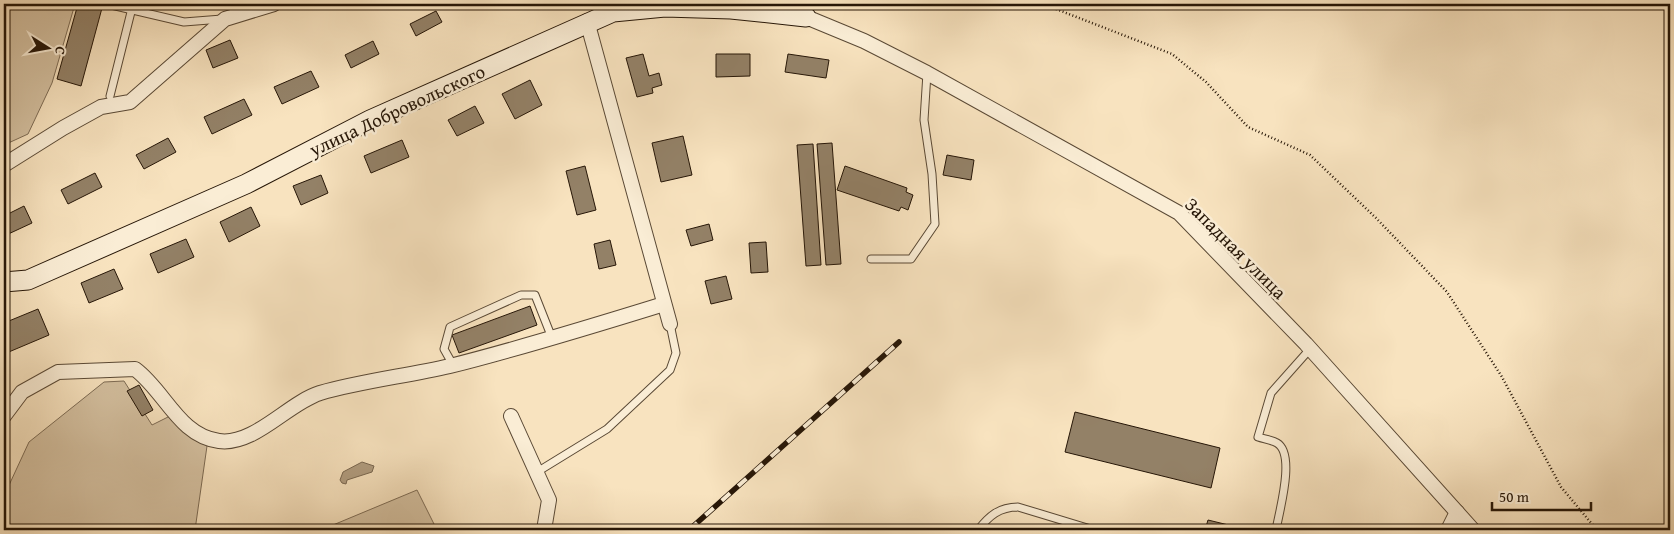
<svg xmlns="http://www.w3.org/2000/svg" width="1674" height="534" font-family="'Gentium Book Plus',serif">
  <rect width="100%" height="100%" fill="#f8e3bf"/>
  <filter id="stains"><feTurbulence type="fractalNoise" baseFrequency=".004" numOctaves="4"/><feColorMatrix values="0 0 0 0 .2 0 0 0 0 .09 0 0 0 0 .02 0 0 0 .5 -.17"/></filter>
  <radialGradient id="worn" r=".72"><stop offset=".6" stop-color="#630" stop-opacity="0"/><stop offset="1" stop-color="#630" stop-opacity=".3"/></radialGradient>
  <g fill="#d4c0a0" stroke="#7d6b54">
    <polygon points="4,4 75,4 52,83 28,134 4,145"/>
    <polygon points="124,381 152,425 170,416 207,446 195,530 4,530 4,496 29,442 104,382"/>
    <polygon points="417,490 437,530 321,530"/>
  </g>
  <polygon fill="#b19d80" stroke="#796750" points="362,462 374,466 372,472 347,480 346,484 342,483 340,480 343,472"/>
  <g fill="#938167" stroke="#261607">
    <polygon points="78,4 102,8 81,86 57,79"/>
    <polygon points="436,11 442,22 416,36 410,24"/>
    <polygon points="230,40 238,58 213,68 206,50"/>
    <polygon points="373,41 379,54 351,68 345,55"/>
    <polygon points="643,54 649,76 659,73 662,85 652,88 653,93 637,97 626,58"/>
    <polygon points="716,54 750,54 750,76 716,77"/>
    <polygon points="788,54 829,60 826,78 785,72"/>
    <polygon points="311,71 319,87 282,104 274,87"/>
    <polygon points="530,80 542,105 515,119 502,94"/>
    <polygon points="244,99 252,115 212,134 204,117"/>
    <polygon points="475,106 484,123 457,136 448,120"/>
    <polygon points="683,136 692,175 661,182 652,143"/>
    <polygon points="168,138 176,152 144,169 136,155"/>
    <polygon points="402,140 409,157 371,173 364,156"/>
    <polygon points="832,143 841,264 826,265 817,144"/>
    <polygon points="813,144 821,265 806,266 797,145"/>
    <polygon points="947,155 974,160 971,180 943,175"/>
    <polygon points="585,166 596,210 577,215 566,171"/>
    <polygon points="845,166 907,188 906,192 913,195 908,210 901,207 899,211 837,190"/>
    <polygon points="95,173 102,187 68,204 61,190"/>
    <polygon points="321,175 328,193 301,205 293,186"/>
    <polygon points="24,206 32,223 4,236 4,216"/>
    <polygon points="251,207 260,226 229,242 220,222"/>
    <polygon points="709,224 713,240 691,246 686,230"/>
    <polygon points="186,239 194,257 158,273 150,254"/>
    <polygon points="610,240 616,265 599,269 594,244"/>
    <polygon points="766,242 768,272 751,273 749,243"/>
    <polygon points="114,269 123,289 89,303 81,283"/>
    <polygon points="726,276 732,299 711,304 705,281"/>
    <polygon points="530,306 537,325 459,353 452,335"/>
    <polygon points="38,309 49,335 4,354 4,323"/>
    <polygon points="139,385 153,410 142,416 127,391"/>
    <polygon points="1075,412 1220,448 1211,488 1065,452"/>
    <polygon points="1208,520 1249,530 1205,530"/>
  </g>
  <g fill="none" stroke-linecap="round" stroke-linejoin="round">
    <defs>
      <g id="lane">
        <polyline points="107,4 184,22 222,19"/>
        <polyline points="110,96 133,4"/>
        <polyline points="871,259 911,259 935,224 932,174 924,120 927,73"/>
        <polyline points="453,365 444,349 450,327 521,295 535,295 552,338"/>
        <polyline points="537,472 607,429 670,370 676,353 670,324"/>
        <path d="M 978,530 C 989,516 999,507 1018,507 L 1094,530"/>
        <path d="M 1276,530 C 1279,512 1296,454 1277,443 C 1272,440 1264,439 1258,437 L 1271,393 L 1310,349"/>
      </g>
      <g id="street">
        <polyline points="806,17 864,41 927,73 1179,213 1306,344 1473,530"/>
        <polyline points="587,21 670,324"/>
        <polyline points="4,165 63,128 101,107 130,102 225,19 274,4"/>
        <path d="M 4,416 L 22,392 L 58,372 L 135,369 C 165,391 179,436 219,441 C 254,446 288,403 320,393 C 362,381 407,376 450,366 C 522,348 593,326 664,304"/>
        <polyline points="511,416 549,500 544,530"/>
        <polyline points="1448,530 1457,512"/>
      </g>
      <polyline id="secondary" points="4,282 28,280 246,184 370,120 613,12 665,7 731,9 806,17"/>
    </defs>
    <use href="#lane" stroke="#5a4935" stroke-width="9"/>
    <use href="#street" stroke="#5a4935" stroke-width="16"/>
    <use href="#secondary" stroke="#261607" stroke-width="21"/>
    <polyline stroke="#261607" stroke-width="2.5" stroke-dasharray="1 2.5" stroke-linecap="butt" points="1043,4 1172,54 1206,82 1248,127 1310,155 1376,218 1447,292 1502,377 1561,487 1597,530"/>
    <use href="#lane" stroke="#faedd5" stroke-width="7"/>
    <use href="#street" stroke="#faedd5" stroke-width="14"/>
    <use href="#secondary" stroke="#faedd5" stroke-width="19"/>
    <defs>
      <polyline id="rail" points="689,530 899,342"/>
    </defs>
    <use href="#rail" stroke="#261607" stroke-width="5.5"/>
    <use href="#rail" stroke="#faedd5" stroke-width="4" stroke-dasharray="11" stroke-linecap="butt"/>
  </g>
  <g text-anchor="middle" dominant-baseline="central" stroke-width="5" stroke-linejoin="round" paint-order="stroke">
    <g font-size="19" fill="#261607" stroke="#faedd5">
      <text transform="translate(397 110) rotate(-25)">улица Добровольского</text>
      <text transform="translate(1236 248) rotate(45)">Западная улица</text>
    </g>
  </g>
  <rect width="1674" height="534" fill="none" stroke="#f8e3bf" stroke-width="20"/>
  <rect x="5" y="5" width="1664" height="524" fill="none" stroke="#261607" stroke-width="2.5"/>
  <rect x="10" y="10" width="1654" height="514" fill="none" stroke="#261607"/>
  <g transform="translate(48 48) rotate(101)" stroke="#faedd5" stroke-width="4" paint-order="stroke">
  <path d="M0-4L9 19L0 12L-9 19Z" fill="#261607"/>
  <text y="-8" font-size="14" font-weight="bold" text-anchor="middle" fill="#261607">С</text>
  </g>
  <path d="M1492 502v8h99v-8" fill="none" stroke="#261607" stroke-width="2.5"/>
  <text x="1499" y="502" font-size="15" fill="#261607" stroke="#faedd5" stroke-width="4" paint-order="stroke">50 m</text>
  <rect width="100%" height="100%" filter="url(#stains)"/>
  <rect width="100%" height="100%" fill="url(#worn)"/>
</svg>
